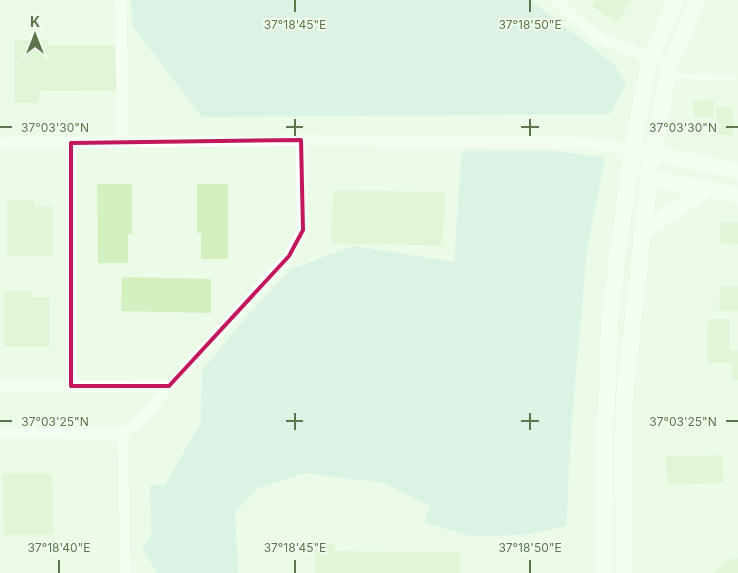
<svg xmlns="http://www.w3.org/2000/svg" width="738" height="573" font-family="Inter,sans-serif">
  <rect width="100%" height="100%" fill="#ebfbe7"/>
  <g fill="#c6e9e1">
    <polygon points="131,0 530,0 614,64 626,85 610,114 202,117 133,27"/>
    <polygon points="462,151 555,151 605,158 587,250 572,417 566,526 522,535 471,536 425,523 430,506 384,483 305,473 258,488 235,512 238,573 157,573 142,548 151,536 150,485 165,485 201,422 202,371 246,317 291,269 354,246 454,262"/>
  </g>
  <g fill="#d4efc0">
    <polygon points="596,0 632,0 618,22 592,7"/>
    <polygon points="14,40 48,40 48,45 119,45 119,90 39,91 39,103 14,103"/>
    <polygon points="714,100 714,117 694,117 693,101"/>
    <rect x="716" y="107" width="17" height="28"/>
    <polygon points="97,184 132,184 132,234 128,234 128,263 98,263"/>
    <polygon points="197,184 228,184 228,259 201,259 201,233 197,233"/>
    <polygon points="333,190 445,192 443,246 331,243"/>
    <polygon points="7,200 35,200 35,206 53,206 53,256 7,256"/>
    <polygon points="721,222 738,222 738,244 720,243"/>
    <polygon points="122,277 211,279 211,313 121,311"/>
    <polygon points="720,286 738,286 738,310 719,310"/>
    <polygon points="4,291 32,291 32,297 50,297 50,347 4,347"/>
    <polygon points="708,319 730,319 730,350 738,350 738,380 732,380 732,363 707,363"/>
    <polygon points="723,455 724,483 667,484 666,456"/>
    <polygon points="3,474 52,474 53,534 4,535"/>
    <polygon points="315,544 334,544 334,551 460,552 460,573 315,573"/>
    <polygon points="738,558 738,573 713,573 727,560"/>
  </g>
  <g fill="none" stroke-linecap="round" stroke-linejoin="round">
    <polyline stroke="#fff" stroke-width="5.5" points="670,76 733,78"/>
    <g stroke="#fff" stroke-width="11">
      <polyline points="120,0 123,142"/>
      <polyline points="556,0 596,37 670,64"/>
      <polyline points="0,143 301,140 588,143 632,150"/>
      <polyline points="71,143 71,386"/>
      <polyline points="0,387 169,386"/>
      <polyline points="0,432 123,434 139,421 289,256 303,230 301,140"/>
      <polyline points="123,434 125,573"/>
    </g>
    <g stroke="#fff" stroke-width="16">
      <polyline points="642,151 738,171"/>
      <polyline points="644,169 649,178 738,195"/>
      <polyline points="642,235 654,224 707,189"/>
      <polyline points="605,573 605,427 611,305 632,150 650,58 676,0"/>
      <polyline points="624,573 623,440 626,384 649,178 670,64 698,0"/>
    </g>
  </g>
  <path d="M0 0H738V573H0ZM 301,140 L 303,230 L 289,256 L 169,386 L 71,386 L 71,143 Z" fill="#ebfbe7" fill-opacity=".55" fill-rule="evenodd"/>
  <path fill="none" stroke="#c2185b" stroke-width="4" stroke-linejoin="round" d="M 301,140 L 303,230 L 289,256 L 169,386 L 71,386 L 71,143 Z"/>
  <path fill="none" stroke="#5e744d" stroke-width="2" d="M 295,0 L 295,12M 530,0 L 530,12M 295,119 L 295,136M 530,119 L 530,136M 0,127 L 12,127M 286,127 L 303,127M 521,127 L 539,127M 726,127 L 738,127M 295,413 L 295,430M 530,413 L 530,430M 0,421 L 12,421M 286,421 L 303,421M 521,421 L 539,421M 726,421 L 738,421M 59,560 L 59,573M 295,560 L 295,573M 530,560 L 530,573"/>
  <g font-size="12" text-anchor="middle" fill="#5e744d" stroke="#f1feee" stroke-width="4" stroke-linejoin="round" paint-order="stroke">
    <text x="295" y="29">37°18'45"E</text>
    <text x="530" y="29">37°18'50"E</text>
    <text x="55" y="132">37°03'30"N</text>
    <text x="683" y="132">37°03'30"N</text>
    <text x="55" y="426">37°03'25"N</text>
    <text x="683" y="426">37°03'25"N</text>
    <text x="59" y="552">37°18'40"E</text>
    <text x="295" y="552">37°18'45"E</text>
    <text x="530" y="552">37°18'50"E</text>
  </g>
  <g transform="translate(35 35)" stroke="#f1feee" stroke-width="4" paint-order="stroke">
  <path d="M0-4L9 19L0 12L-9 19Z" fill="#5e744d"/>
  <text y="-8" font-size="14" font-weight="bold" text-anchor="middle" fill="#5e744d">K</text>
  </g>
</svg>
